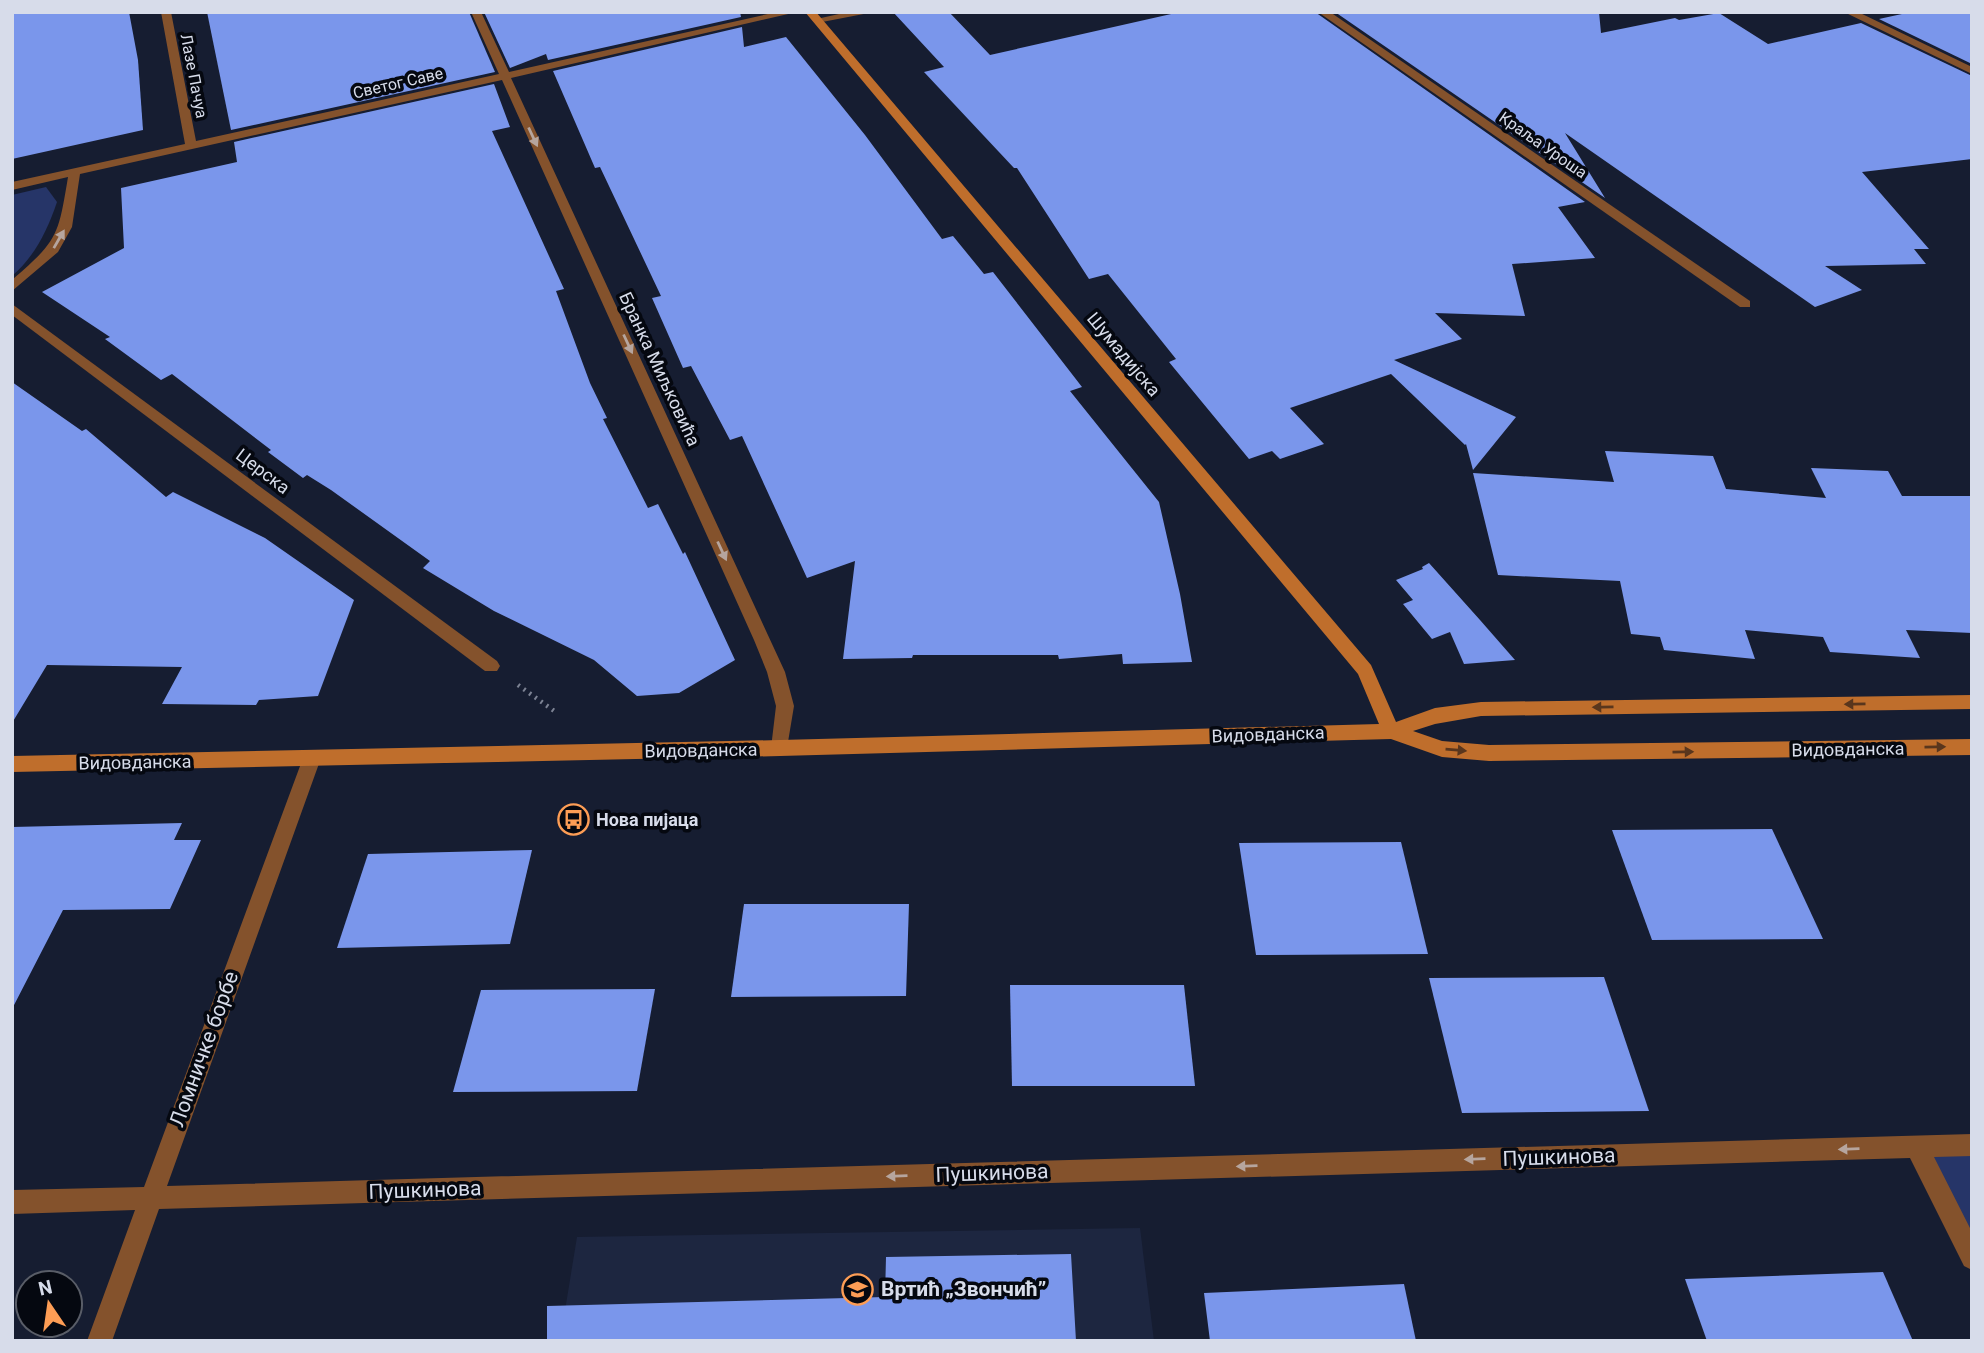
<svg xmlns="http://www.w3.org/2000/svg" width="1984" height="1353" font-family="Roboto,sans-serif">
  <rect width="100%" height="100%" fill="#161d31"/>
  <polygon fill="#1d2640" points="1140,1228 1154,1341 560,1341 577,1237"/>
  <g fill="#263568">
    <path d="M 46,187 L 57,202 C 47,231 35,256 12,276 L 12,195 Z"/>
    <polygon points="1972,1145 1972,1258 1917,1147"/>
  </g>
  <g fill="#7a96eb">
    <polygon points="12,12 129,12 138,60 143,130 12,159"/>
    <polygon points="207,12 469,12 495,72 231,130"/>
    <polygon points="484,12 740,12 741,17 548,60 546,54 510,68"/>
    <polygon points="893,12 949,12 990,55 1180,12 1315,12 1585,202 1558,207 1595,258 1512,264 1525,316 1435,313 1462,339 1394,360 1516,417 1473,470 1466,444 1465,445 1391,374 1290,408 1324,444 1280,459 1272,451 1249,459 1169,362 1176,359 1108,274 1089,279 1017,168 1014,168 924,72 944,67"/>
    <polygon points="1335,12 1599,12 1601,33 1675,18 1679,20 1719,13 1768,44 1861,23 1972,76 1972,159 1862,172 1929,249 1914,249 1926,264 1825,266 1862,290 1815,307 1565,133 1605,198"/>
    <polygon points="1911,12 1972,12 1972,64 1879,19"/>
    <polygon points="742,27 744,47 786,37 865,135 942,239 953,236 984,274 993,272 1082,387 1070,391 1159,502 1180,594 1192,662 1123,664 1122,654 1059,659 1058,655 913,655 912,658 843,659 855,561 807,578 742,436 730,440 691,366 683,368 652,298 661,296 600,167 595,168 553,71"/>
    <polygon points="494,84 510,127 492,131 564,289 556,291 590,383 607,418 603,419 648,508 658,504 683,554 685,552 735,660 679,693 637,696 594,660 494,611 423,568 430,561 331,490 307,475 303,478 268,452 271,450 172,374 161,380 105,339 110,337 42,292 124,248 121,188 237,162 234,142"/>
    <polygon points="12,382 82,431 86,429 166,497 173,492 265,538 354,600 318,696 259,700 256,705 162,704 182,667 47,665 12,723"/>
    <polygon points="1605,451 1713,456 1726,489 1826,498 1811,468 1888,471 1902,496 1972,496 1972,633 1906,630 1920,658 1830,652 1823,637 1745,630 1755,659 1664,650 1660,637 1631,634 1620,581 1498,575 1473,473 1614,482"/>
    <polygon points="1429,563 1480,620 1515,660 1464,664 1450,632 1432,639 1403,604 1413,600 1396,580 1423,569 1422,567"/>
    <polygon points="182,823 174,840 201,840 170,909 63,910 12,1009 12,827"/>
    <polygon points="1772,829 1823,939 1652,940 1612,830"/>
    <polygon points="1401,842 1428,954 1256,955 1239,843"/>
    <polygon points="532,850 510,944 337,948 368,854"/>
    <polygon points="744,904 909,904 906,996 731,997"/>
    <polygon points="1604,977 1649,1111 1462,1113 1429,978"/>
    <polygon points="1010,985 1184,985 1195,1086 1012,1086"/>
    <polygon points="655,989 637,1091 453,1092 481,990"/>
    <polygon points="1071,1254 1076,1341 547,1341 547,1306 885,1297 886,1257"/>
    <polygon points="1883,1272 1913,1341 1707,1341 1685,1279"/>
    <polygon points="1404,1284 1416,1341 1210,1341 1204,1293"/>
  </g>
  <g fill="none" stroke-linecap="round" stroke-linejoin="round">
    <polyline stroke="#7c8293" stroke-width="4.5" stroke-dasharray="2 5" stroke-linecap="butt" points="518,685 557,713"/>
    <g fill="#84522c" fill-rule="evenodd">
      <path d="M 161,12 L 171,12 L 196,141 L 499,74 L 471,12 L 481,12 L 509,72 L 777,12 L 797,12 L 511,78 L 785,672 L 794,706 L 786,754 L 780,756 L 774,754 L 771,748 L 776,706 L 767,672 L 754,640 L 502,80 L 80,174 L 72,227 L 58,252 L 12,291 L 12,280 C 58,240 58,237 68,177 L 12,190 L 12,182 L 185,144 Z"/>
      <polygon points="848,12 874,12 817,23 812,20"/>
      <polygon points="1318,12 1330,12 1750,301 1750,307 1740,307"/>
      <polygon points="1844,12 1858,12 1972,67 1972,74"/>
      <polygon points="12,304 497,661 500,666 497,671 485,671 12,315"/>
      <polygon points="312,750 319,752 321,758 167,1186 1972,1134 1972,1156 1934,1157 1972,1232 1972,1270 1964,1266 1910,1158 159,1209 112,1341 87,1341 135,1210 12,1214 12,1190 144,1187 303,758 305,752"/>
    </g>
    <polygon fill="#bf6e2c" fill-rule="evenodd" points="805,12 816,12 1371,665 1396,722 1435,708 1481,702 1972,695 1972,709 1481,716 1435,724 1413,731 1442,741 1489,745 1972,739 1972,755 1489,761 1442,757 1391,739 780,756 12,772 12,756 780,740 1379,724 1358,674"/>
  </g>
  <defs><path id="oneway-solid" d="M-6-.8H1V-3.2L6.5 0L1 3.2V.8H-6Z" transform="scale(1.75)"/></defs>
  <g fill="#b6a59e">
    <use href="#oneway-solid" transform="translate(533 137) rotate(65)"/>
    <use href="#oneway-solid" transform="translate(59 239) rotate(-60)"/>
    <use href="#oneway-solid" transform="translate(628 344) rotate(65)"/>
    <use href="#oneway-solid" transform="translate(722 551) rotate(65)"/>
    <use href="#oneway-solid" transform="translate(1849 1149) rotate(178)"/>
    <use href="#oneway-solid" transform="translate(1475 1159) rotate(178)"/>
    <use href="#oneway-solid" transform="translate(1247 1166) rotate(178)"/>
    <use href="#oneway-solid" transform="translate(897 1176) rotate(178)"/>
  </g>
  <g fill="#59361d">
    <use href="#oneway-solid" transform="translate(1855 704) rotate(179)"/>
    <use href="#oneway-solid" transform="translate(1603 707) rotate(179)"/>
    <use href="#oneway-solid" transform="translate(1935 747) rotate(-1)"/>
    <use href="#oneway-solid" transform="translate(1456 750) rotate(5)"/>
    <use href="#oneway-solid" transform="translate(1683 752) rotate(-1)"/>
  </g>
  <defs>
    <symbol id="bus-ring" viewBox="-11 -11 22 22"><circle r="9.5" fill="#050810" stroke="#fd9d55" stroke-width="1.5"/><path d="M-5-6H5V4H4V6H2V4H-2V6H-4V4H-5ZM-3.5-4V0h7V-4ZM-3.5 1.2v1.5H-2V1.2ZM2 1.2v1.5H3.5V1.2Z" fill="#fd9d55"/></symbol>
    <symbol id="school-ring" viewBox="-11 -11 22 22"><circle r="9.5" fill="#050810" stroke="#fd9d55" stroke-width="1.5"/><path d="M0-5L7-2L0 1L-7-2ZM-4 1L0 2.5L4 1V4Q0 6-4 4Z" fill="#fd9d55"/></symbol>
  </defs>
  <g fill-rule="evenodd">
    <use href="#bus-ring" x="556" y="802" width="35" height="35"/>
    <use href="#school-ring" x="840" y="1272" width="35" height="35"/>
  </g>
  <g text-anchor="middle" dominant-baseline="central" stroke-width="7" stroke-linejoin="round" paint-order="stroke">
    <g font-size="16" fill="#d7dcea" stroke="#050810">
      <text transform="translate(194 76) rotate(79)">Лазе Пачуа</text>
      <text transform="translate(398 83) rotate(-13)">Светог Саве</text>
      <text transform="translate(1543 145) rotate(35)">Краља Уроша</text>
    </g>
    <g font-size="18" fill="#d7dcea" stroke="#050810">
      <text transform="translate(1124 354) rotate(50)">Шумадијска</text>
      <text transform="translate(660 369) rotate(65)">Бранка Миљковића</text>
      <text transform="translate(263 471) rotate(37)">Церска</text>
      <text transform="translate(1268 734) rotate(-2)">Видовданска</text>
      <text transform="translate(1848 749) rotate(-1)">Видовданска</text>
      <text transform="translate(701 750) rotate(-1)">Видовданска</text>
      <text transform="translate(135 762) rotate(-1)">Видовданска</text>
    </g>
    <g font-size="18" font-weight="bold" fill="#d7dcea" stroke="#050810" text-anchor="start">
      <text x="596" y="819">Нова пијаца</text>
    </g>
    <g font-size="21" fill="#d7dcea" stroke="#050810">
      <text transform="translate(204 1049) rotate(-70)">Ломничке борбе</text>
      <text transform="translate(1559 1157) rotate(-2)">Пушкинова</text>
      <text transform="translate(992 1173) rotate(-2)">Пушкинова</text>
      <text transform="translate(425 1190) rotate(-2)">Пушкинова</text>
    </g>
    <g font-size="21" font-weight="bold" fill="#d7dcea" stroke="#050810" text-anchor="start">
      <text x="881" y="1289">Вртић „Звончић”</text>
    </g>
  </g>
  <rect width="1984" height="1353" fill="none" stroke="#d7dcea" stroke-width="28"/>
  <g transform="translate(49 1304) rotate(347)"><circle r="33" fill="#050810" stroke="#595d67" stroke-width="2"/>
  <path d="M0-5L12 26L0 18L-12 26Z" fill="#fd9d55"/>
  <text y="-10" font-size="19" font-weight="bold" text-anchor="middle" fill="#d7dcea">N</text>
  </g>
</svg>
